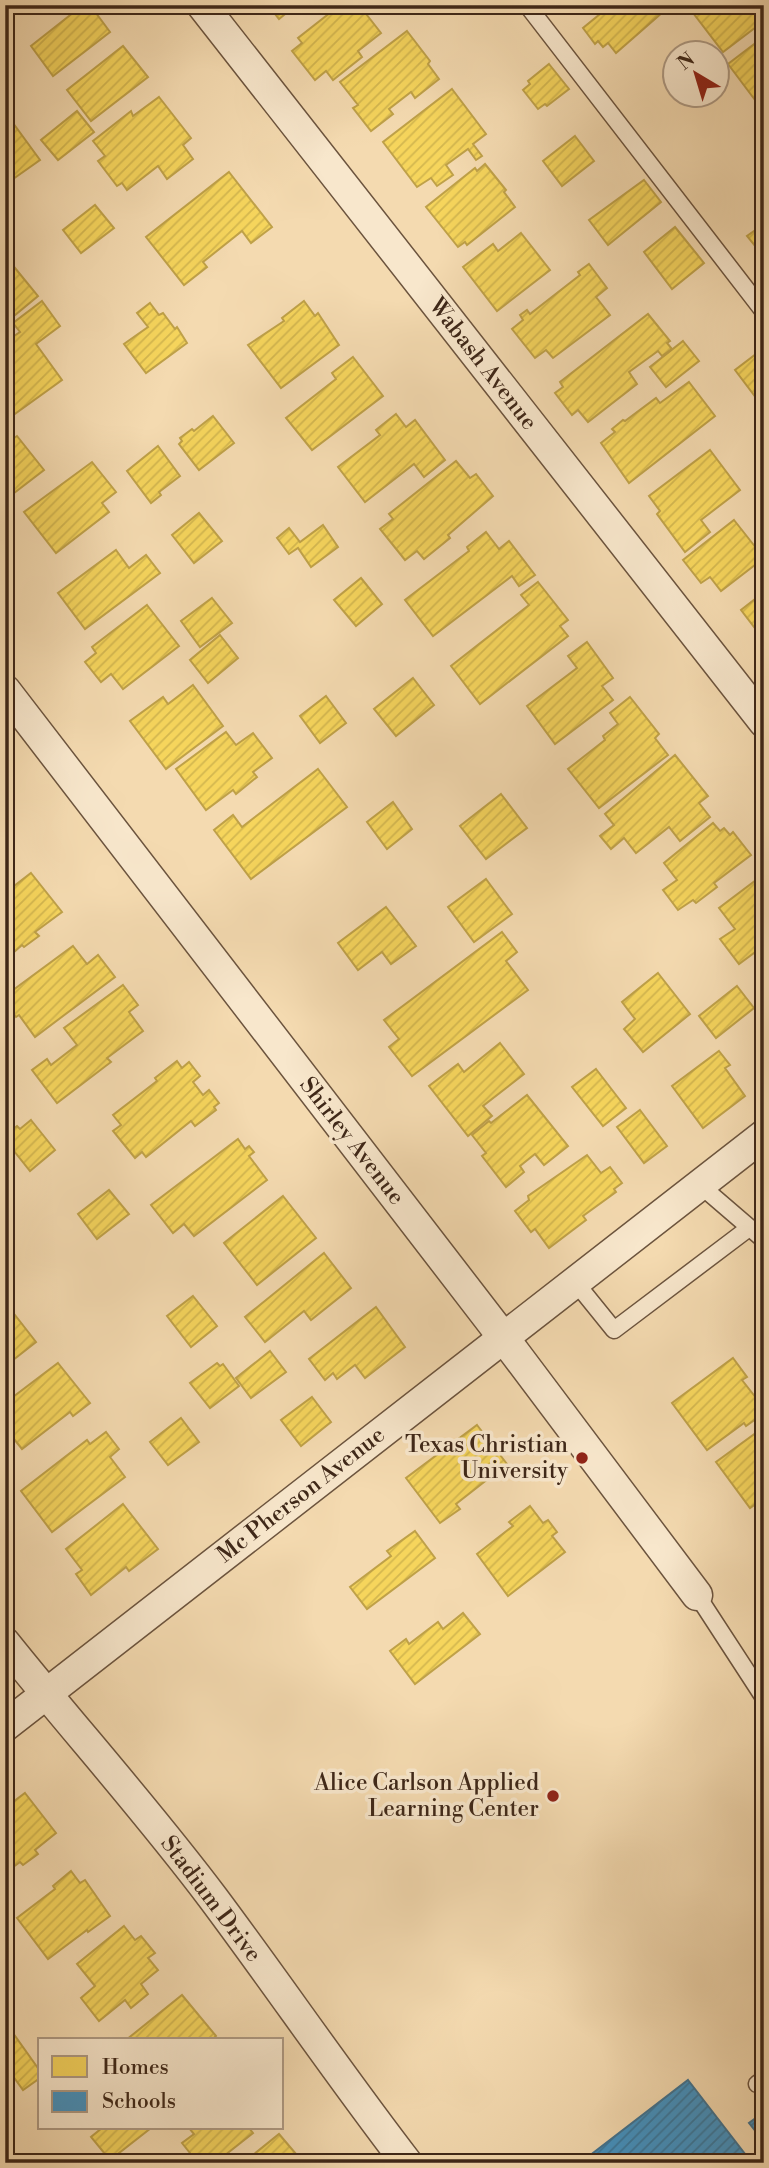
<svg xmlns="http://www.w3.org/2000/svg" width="769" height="2168" font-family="'Libre Bodoni',serif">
  <defs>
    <pattern id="homes-hatch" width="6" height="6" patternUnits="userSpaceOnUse" patternTransform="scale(1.75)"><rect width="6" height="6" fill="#f6d55c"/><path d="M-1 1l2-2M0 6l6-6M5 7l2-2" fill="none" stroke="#d4b74f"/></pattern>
    <pattern id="schools-hatch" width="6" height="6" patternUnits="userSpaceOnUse" patternTransform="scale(1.75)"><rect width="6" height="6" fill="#4393c3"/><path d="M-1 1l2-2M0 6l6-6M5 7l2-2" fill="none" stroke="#39789d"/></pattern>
  </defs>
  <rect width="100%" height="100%" fill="#f4dab0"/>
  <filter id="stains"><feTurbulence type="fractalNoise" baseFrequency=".00286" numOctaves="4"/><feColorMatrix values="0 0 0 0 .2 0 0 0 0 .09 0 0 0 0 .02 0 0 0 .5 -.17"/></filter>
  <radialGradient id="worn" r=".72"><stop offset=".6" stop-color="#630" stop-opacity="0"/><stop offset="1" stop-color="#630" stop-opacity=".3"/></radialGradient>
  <g fill="url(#homes-hatch)" stroke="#bfa148" stroke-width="2">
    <polygon points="83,5 90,5 110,32 53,76 31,46"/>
    <polygon points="268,5 296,5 279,19"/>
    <polygon points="340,5 359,5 381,33 358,51 362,57 333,80 326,71 315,80 292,51 302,43 298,38"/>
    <polygon points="611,5 646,5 650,9 655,5 671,5 616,53 608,43 603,47 598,41 595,44 583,28"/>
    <polygon points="687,5 764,5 764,21 723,52"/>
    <polygon points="407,31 430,61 428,64 439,79 415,98 411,92 389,109 393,114 371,131 353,108 358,105 340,82"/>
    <polygon points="757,42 764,51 764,106 761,108 728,64"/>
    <polygon points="123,46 148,77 91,121 67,90"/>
    <polygon points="549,64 569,89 547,106 545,104 538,109 523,90 530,84 528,81"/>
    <polygon points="452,89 486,134 473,144 482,156 476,160 468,149 446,165 453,175 437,186 431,178 417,187 383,142"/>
    <polygon points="159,97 191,138 183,145 193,159 167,179 158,166 127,190 122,183 117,186 98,161 105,156 93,141 131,111 133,116"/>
    <polygon points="77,111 94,132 58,160 41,140"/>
    <polygon points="5,112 40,160 6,184 5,183"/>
    <polygon points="575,136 594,161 562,186 543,161"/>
    <polygon points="485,164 506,190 504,192 515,207 467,245 465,242 458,247 426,207 475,168 477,171"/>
    <polygon points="229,172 272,227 251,243 242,231 203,262 207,267 184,285 146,237"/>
    <polygon points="644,180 661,202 608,245 589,220"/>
    <polygon points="95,205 114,228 81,253 63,230"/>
    <polygon points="764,224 764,257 747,236"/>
    <polygon points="675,227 704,263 672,289 644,252"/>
    <polygon points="521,233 550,270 497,311 463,267 493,244 498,251"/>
    <polygon points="589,264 607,288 596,297 610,315 553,358 546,350 535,358 512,329 523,320 520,315 527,310 530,314 580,275 578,272"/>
    <polygon points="15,268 38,296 9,320 5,315 5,276"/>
    <polygon points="42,301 60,326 36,344 62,380 5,421 5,342 20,332 13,323"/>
    <polygon points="304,301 315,316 318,313 339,345 281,388 248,345 284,321 282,318"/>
    <polygon points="150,303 159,315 163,313 175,329 177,327 187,343 146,373 124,344 148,327 137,313"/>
    <polygon points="648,314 670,341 667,343 672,349 662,356 658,351 629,372 637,384 588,422 578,410 572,415 555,393 563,387 560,382"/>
    <polygon points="683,341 699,361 666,387 650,367"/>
    <polygon points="760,351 764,356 764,394 757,399 735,370"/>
    <polygon points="353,357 383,396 312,450 286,418 336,379 332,373"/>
    <polygon points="689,382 715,416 629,483 601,443 615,432 612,429 623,420 625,421 656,398 660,403"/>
    <polygon points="396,414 406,427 415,420 445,460 424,477 414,464 365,502 338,467 380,435 376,430"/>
    <polygon points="213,416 234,443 199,470 179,444 182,441 180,438 192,429 194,431"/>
    <polygon points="17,436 44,470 5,500 5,444"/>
    <polygon points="158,446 180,476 159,492 161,495 151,503 127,471"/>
    <polygon points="710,450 740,490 701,520 710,532 685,552 657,514 660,511 649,496"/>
    <polygon points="456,461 470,478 476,474 493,496 448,535 450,538 424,559 417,551 405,560 380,529 393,519 389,514"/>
    <polygon points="92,462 116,492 102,503 109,512 56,553 24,512"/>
    <polygon points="199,513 222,541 194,563 172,535"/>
    <polygon points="734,520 764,558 721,591 710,577 701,583 683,560"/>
    <polygon points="323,525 338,547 311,567 298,548 289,554 277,538 289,528 300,542"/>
    <polygon points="486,532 499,549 509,541 535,575 519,586 512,576 433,636 405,600 469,551 467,547"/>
    <polygon points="116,550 129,568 146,555 160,573 85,629 58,593"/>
    <polygon points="361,578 382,604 356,626 334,600"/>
    <polygon points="538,582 568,620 560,626 568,636 480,704 451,666 529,605 521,595"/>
    <polygon points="764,592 764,640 741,610"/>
    <polygon points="212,598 232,623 200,647 181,621"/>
    <polygon points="147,605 179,646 123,689 111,674 101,682 85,662 96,653 92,647"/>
    <polygon points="220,635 238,658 208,683 190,660"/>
    <polygon points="587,642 613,678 602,686 613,700 555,744 527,706 577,668 568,656"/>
    <polygon points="413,678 434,705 396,736 374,709"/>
    <polygon points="193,685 223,726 166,769 130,721 163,697 168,704"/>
    <polygon points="326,696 346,723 320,743 300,716"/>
    <polygon points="630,697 659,734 655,738 668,755 599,808 568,769 605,740 603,736 618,724 610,713"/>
    <polygon points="226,732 236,745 253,733 272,758 253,772 257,777 236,794 233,790 206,810 176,769"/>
    <polygon points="675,755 708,796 699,803 710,817 680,841 669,827 636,853 624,838 611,849 600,836 614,825 605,814"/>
    <polygon points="318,769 347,807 251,879 214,830 233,815 242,827"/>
    <polygon points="501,794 527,828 486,859 460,826"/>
    <polygon points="393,802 412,829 387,849 367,822"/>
    <polygon points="713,823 720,831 724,828 730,835 733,832 751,855 714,883 717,887 696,903 693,900 678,910 663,890 677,880 664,863"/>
    <polygon points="31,873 62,912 35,932 39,936 24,947 22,945 5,960 5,893"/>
    <polygon points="764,874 764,937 758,942 762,947 739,964 720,939 735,929 719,908"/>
    <polygon points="486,879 512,914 474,942 448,907"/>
    <polygon points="386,907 416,946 391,964 382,952 358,970 338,943"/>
    <polygon points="502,932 517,952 506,961 528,990 412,1076 389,1047 399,1039 384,1020"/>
    <polygon points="73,946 87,964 98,955 115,977 35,1037 19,1015 16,1017 5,1003 5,996"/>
    <polygon points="658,973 690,1014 643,1052 624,1029 635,1019 622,1002"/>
    <polygon points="123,985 138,1005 129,1012 143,1031 107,1058 111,1062 57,1103 32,1070 47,1059 51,1065 77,1045 64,1028"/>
    <polygon points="737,986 754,1008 716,1038 699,1016"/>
    <polygon points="500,1043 524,1074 483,1106 492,1116 468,1136 429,1086 458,1064 464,1072"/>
    <polygon points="719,1051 730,1065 725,1068 745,1096 703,1128 672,1086"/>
    <polygon points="177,1061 182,1068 189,1062 200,1076 193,1082 203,1095 209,1090 219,1103 214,1107 216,1110 195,1126 191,1121 146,1157 142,1152 135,1158 113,1131 121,1125 113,1115 157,1081 155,1078"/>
    <polygon points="596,1069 626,1108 603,1126 572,1087"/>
    <polygon points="527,1095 568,1146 544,1165 535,1154 520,1166 524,1172 506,1187 482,1156 486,1153 472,1135 489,1121 491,1123"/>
    <polygon points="640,1110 667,1146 644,1163 617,1127"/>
    <polygon points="31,1120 55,1150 30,1171 6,1141 12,1136 9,1132 17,1126 20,1129"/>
    <polygon points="238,1139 245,1149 249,1146 254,1152 249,1156 267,1180 194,1236 184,1224 173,1233 151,1205"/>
    <polygon points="587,1155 601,1173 610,1167 622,1183 614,1189 616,1192 583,1216 586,1220 549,1248 535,1229 531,1232 515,1211 529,1200 528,1196"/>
    <polygon points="109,1190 129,1214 97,1239 78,1214"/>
    <polygon points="283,1196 316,1238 257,1285 224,1243"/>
    <polygon points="324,1253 351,1288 311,1320 304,1311 265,1342 245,1317"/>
    <polygon points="193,1296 217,1326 191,1347 167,1316"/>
    <polygon points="8,1306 36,1342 8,1364 11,1367 5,1371 5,1307"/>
    <polygon points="376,1307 405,1347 365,1378 355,1365 337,1379 333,1373 325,1380 309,1359"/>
    <polygon points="270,1351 286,1372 251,1398 236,1378"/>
    <polygon points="733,1358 747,1377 742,1380 764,1408 764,1413 746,1426 744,1423 707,1450 672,1403"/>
    <polygon points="58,1363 90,1403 73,1416 70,1412 22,1449 5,1428 5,1403"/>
    <polygon points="217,1363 220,1366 223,1364 239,1386 210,1408 190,1383"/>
    <polygon points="312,1397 331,1422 301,1446 281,1420"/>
    <polygon points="181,1418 199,1442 168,1465 150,1442"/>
    <polygon points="477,1425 507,1464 456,1504 460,1509 440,1523 406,1478"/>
    <polygon points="764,1427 764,1498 750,1508 716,1462"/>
    <polygon points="106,1432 119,1449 110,1457 125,1477 52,1532 21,1491 87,1440 90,1444"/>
    <polygon points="123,1504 158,1549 129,1571 126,1567 91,1595 76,1574 82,1570 66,1549"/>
    <polygon points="530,1506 543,1523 548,1520 557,1532 552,1536 565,1552 508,1596 477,1554 513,1526 509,1522"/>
    <polygon points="415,1531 435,1558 367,1609 350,1587 391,1556 387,1551"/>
    <polygon points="463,1613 480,1634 415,1684 390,1651 406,1639 409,1644 438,1622 443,1629"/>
    <polygon points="25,1793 56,1833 35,1850 38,1854 23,1865 20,1862 5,1873 5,1808"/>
    <polygon points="71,1871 80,1883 85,1880 110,1916 88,1932 87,1930 48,1959 17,1918 55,1889 53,1886"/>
    <polygon points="124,1926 135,1940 141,1936 155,1953 148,1958 158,1970 141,1984 148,1994 131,2008 125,2000 99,2021 81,1998 95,1986 77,1964"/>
    <polygon points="182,1995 216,2036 212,2040 126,2040"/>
    <polygon points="8,2026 40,2071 40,2078 23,2090 5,2065 5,2055 8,2053 5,2049 5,2028"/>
    <polygon points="102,2128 151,2128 110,2160 91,2137"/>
    <polygon points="189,2128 249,2128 253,2133 215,2163 198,2163 182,2143 194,2134"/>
    <polygon points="279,2134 296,2154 286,2163 243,2163"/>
  </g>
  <g fill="url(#schools-hatch)" stroke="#427390" stroke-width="2">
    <polygon points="688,2080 752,2163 580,2163"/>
    <polygon points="764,2112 764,2142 749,2123"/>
  </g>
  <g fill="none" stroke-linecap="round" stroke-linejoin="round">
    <defs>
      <g id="lane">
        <polyline points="527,5 764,312"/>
        <polyline points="700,1185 764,1240"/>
        <polyline points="576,1283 614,1330 749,1228"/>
        <polyline points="697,1595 764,1698"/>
        <polyline points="757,2084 764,2079"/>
      </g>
      <g id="street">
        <polyline points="202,5 764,722"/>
        <polyline points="5,690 503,1337 697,1595"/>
        <path d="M 5,1643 C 73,1728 147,1810 213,1898 C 278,1985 340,2076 407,2163"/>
        <polyline points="5,1726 764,1135"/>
      </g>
    </defs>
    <use href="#lane" stroke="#6c543e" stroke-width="19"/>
    <use href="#street" stroke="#6c543e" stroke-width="33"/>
    <use href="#lane" stroke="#f8e7cc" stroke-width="16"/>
    <use href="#street" stroke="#f8e7cc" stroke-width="30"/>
  </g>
  <g fill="#8f2418" stroke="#f8e7cc" stroke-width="2.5">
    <circle cx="582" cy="1458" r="7"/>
    <circle cx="553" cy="1796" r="7"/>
  </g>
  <g text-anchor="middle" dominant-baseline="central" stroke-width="7" stroke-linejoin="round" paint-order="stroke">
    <g font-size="23" fill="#3e2718" stroke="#f8e7cc">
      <text transform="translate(483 364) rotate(52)">Wabash Avenue</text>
      <text transform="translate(352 1141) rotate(52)">Shirley Avenue</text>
      <text transform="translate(301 1495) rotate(-38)">Mc Pherson Avenue</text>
      <text transform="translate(211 1899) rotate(53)">Stadium Drive</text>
    </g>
    <g font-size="23" fill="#3e2718" stroke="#f8e7cc" text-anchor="end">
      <text x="568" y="1445">Texas Christian<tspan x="568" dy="26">University</tspan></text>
      <text x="539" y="1783">Alice Carlson Applied<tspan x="539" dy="26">Learning Center</tspan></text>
    </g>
  </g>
  <rect width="769" height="2168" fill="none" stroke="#f4dab0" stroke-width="28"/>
  <rect x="7" y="7" width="755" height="2154" fill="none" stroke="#3e2718" stroke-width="3.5"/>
  <rect x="14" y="14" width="741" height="2140" fill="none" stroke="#3e2718" stroke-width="2"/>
  <rect x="38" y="2038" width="245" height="91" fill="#f8e7cc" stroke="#ae9a84" stroke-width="2"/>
  <rect x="52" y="2056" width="35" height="21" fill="#f6d55c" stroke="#ae9a84" stroke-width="2"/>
  <text x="102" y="2074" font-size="21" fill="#3e2718">Homes</text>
  <rect x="52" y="2091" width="35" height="21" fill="#4393c3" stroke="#ae9a84" stroke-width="2"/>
  <text x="102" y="2108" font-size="21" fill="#3e2718">Schools</text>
  <g transform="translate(696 74) rotate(322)"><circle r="33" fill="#f8e7cc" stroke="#ae9a84" stroke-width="2"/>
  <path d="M0-5L12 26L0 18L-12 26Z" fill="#8f2418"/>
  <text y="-10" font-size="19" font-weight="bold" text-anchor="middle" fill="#3e2718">N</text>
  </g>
  <rect width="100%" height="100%" filter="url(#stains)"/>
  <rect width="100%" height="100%" fill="url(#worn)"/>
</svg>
